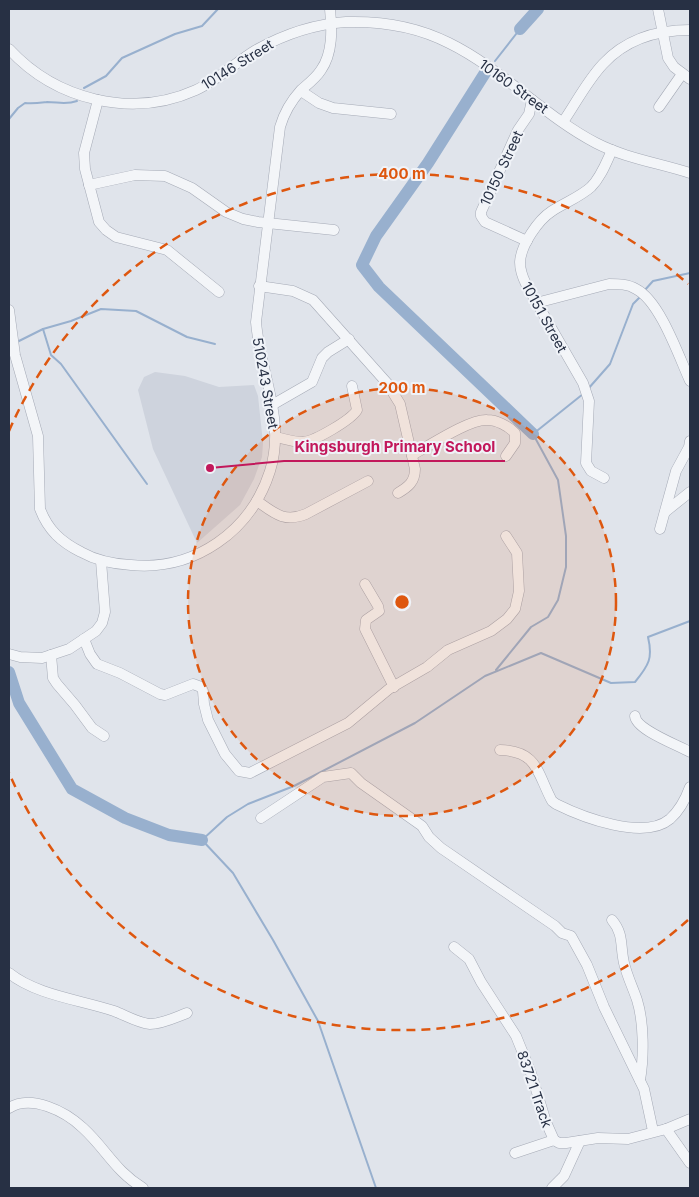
<svg xmlns="http://www.w3.org/2000/svg" width="699" height="1197" font-family="Inter,sans-serif">
  <rect width="100%" height="100%" fill="#e0e4eb"/>
  <polygon fill="#ced3dd" points="155,372 185,376 219,387 254,385 258,396 263,443 262,457 254,479 240,505 197,543 153,449 138,390 144,377"/>
  <g fill="none" stroke-linecap="round" stroke-linejoin="round">
    <g stroke="#98b0ce" stroke-width="2">
      <polyline points="495,61 520,29"/>
      <polyline points="84,88 106,76 122,58 175,34 202,26 218,9"/>
      <path d="M 9,119 L 18,108 L 25,103 C 33,104 39,103 47,102 C 58,102 66,105 77,101"/>
      <polyline points="644,291 653,281 690,273"/>
      <polyline points="43,329 51,355 61,364 147,484"/>
      <polyline points="17,342 43,329 71,321 101,309 136,311 187,337 215,344"/>
      <polyline points="588,389 610,364 633,304 640,297"/>
      <polyline points="496,670 531,627 548,617 558,600 566,567 566,536 558,480 533,434 583,394"/>
      <path d="M 376,1188 L 318,1021 L 273,940 L 233,873 L 202,840 L 227,817 L 248,804 L 294,786 L 415,723 L 485,676 L 541,653 L 611,683 L 635,682 C 649,665 653,658 648,637 L 690,621"/>
    </g>
    <g stroke="#98b0ce" stroke-width="12">
      <polyline points="520,29 538,9"/>
      <polyline points="485,73 428,163 376,236 362,265 379,287 533,434"/>
      <polyline points="9,672 19,703 72,789 125,818 169,835 202,840"/>
    </g>
    <defs>
      <g id="minor">
        <polyline points="658,9 668,58 674,67 690,79"/>
        <path d="M 9,49 C 56,100 132,119 196,90 C 218,80 236,62 256,50 C 283,35 315,24 346,22 C 381,21 418,27 449,43 C 502,69 544,116 596,143 C 625,158 659,163 690,173"/>
        <polyline points="301,91 319,103 333,108 391,114"/>
        <polyline points="98,100 84,153 85,169 99,222 106,230 116,237 167,250 219,292"/>
        <polyline points="659,107 682,74"/>
        <path d="M 563,122 C 576,103 587,81 603,64 C 626,39 657,30 690,30"/>
        <polyline points="89,185 135,175 165,176 192,188 226,212 243,219 258,222 334,230"/>
        <polyline points="527,241 485,222 481,216 481,212 518,130 529,114 532,100"/>
        <path d="M 259,286 L 293,291 L 313,300 L 387,383 L 400,404 L 415,469 C 415,482 408,487 398,493"/>
        <path d="M 536,303 L 609,284 C 619,284 628,284 636,289 C 660,301 679,357 690,381"/>
        <path d="M 9,310 L 15,355 L 38,436 L 40,509 C 48,530 61,542 81,552 C 97,561 113,564 131,565 C 195,571 251,531 270,471 C 286,420 260,372 256,322 L 280,127 C 284,113 291,101 301,90 C 308,84 316,78 321,70 C 333,53 332,29 330,9"/>
        <polyline points="272,405 312,382 322,358 328,352 349,339"/>
        <path d="M 276,437 C 284,439 294,442 303,442 C 315,441 351,420 357,410 L 352,386"/>
        <path d="M 412,455 C 429,446 469,419 487,420 C 497,420 508,426 515,433 L 515,443 L 506,456"/>
        <path d="M 604,478 L 591,471 L 586,463 L 589,401 L 583,383 L 526,284 C 523,278 520,270 520,262 C 521,245 538,220 552,211 C 564,203 580,197 591,187 C 601,177 606,163 612,150"/>
        <path d="M 257,501 C 274,513 284,523 306,514 L 368,481"/>
        <polyline points="665,512 690,492"/>
        <polyline points="660,529 676,471 689,447 690,441"/>
        <polyline points="365,584 378,606 379,611 366,620 365,629 394,687"/>
        <polyline points="84,639 90,654 97,664 120,673 160,694 165,695 193,684 201,687 203,691 204,704 208,720 225,754 239,771 250,773 348,723 389,689 427,667 448,650 491,631 507,619 515,609 519,591 517,553 506,536"/>
        <polyline points="9,654 20,657 42,658 69,649 96,631 102,623 105,612 101,561"/>
        <polyline points="51,655 53,678 57,684 75,705 92,728 104,736"/>
        <path d="M 635,716 C 636,730 678,745 690,752"/>
        <path d="M 500,750 C 538,751 537,773 552,801 L 556,804 C 582,817 644,841 670,819 C 679,811 686,798 690,787"/>
        <polyline points="261,818 323,777 351,773 361,783 422,826 429,837 441,848 555,926 562,933 571,936 587,965 604,1007 644,1089 653,1131"/>
        <path d="M 612,920 C 624,934 620,946 624,963 C 627,976 633,988 637,1000 C 644,1022 644,1057 640,1080"/>
        <polyline points="454,947 469,959 481,982 516,1036 531,1073 546,1122 554,1140 559,1143 566,1143 598,1138 628,1139 666,1129 690,1119"/>
        <path d="M 9,973 C 36,995 81,1000 114,1011 C 125,1015 138,1023 150,1024 C 162,1024 176,1017 187,1013"/>
        <path d="M 9,1108 C 31,1094 65,1111 83,1128 C 106,1149 115,1171 143,1188"/>
        <polyline points="666,1129 690,1163"/>
        <polyline points="515,1153 554,1140"/>
        <polyline points="552,1188 564,1176 580,1141"/>
      </g>
    </defs>
    <use href="#minor" stroke="#a5aab6" stroke-width="11"/>
    <use href="#minor" stroke="#f3f5f8" stroke-width="10"/>
  </g>
  <circle cx="402" cy="602" r="214" fill="#de570f" fill-opacity=".12"/>
  <g fill="none" stroke="#de570f" stroke-width="2.5" stroke-dasharray="9 6">
    <circle cx="402" cy="602" r="214"/>
    <path d="M688 920A428 428 0 0 1 9 773M9 431A428 428 0 0 1 688 284"/>
  </g>
  <g text-anchor="middle" dominant-baseline="central" stroke-width="4" stroke-linejoin="round" paint-order="stroke">
    <g font-size="14" fill="#273044" stroke="#f0f3f8">
      <text transform="translate(237 64) rotate(-32)">10146 Street</text>
      <text transform="translate(514 86) rotate(36)">10160 Street</text>
      <text transform="translate(501 168) rotate(-65)">10150 Street</text>
      <text transform="translate(545 317) rotate(61)">10151 Street</text>
      <text transform="translate(266 383) rotate(80)">510243 Street</text>
      <text transform="translate(535 1089) rotate(71)">83721 Track</text>
    </g>
  </g>
  <circle cx="402" cy="602" r="8" fill="#de570f" stroke="#f0f3f8" stroke-width="2.5"/>
  <g font-size="15" text-anchor="middle" font-weight="bold" fill="#de570f" stroke="#f0f3f8" stroke-width="4" stroke-linejoin="round" paint-order="stroke">
    <text x="402" y="179">400 m</text>
    <text x="402" y="393">200 m</text>
  </g>
  <path fill="none" stroke="#c2185b" stroke-width="2" d="M210 468L284 461H505"/>
  <circle fill="#c2185b" stroke="#f0f3f8" stroke-width="2" cx="210" cy="468" r="5"/>
  <g font-size="15" text-anchor="middle" font-weight="bold" fill="#c2185b" stroke="#f0f3f8" stroke-width="4" stroke-linejoin="round" paint-order="stroke">
    <text x="395" y="452">Kingsburgh Primary School</text>
  </g>
  <rect width="699" height="1197" fill="none" stroke="#273044" stroke-width="20"/>
</svg>
